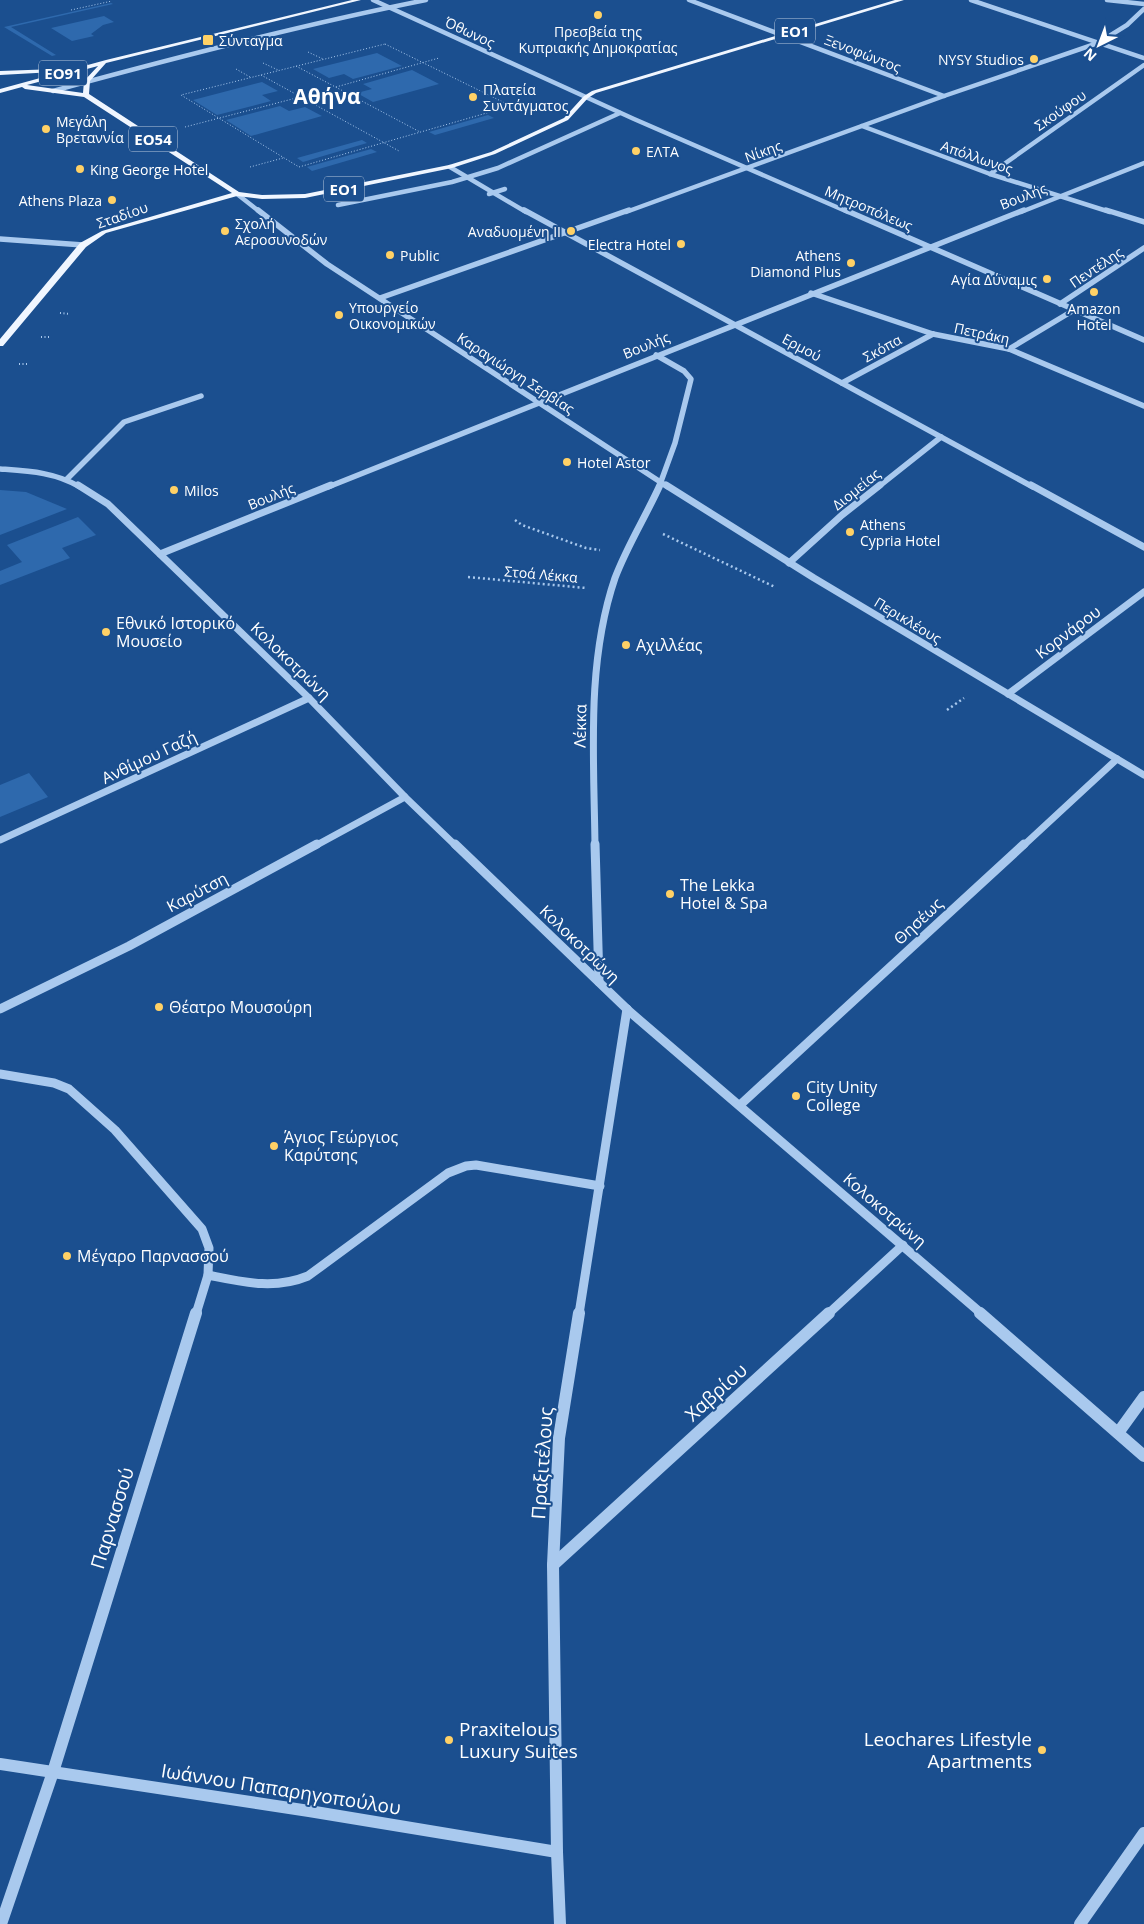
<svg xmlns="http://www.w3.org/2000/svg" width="1144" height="1924" font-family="'Open Sans',sans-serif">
  <rect width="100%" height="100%" fill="#1b4f8f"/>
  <g fill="#2e69ad">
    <polygon points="111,3 113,4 11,27 56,55 52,56 4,27"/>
    <polygon points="104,16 114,22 103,25 91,34 94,36 72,41 51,28"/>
    <polygon points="377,53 402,66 353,79 344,74 329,78 313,69"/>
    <polygon points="412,70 439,84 373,102 357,93 372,89 363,84"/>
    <polygon points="262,82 278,91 262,95 271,101 217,115 193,100"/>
    <polygon points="280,106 289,111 305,107 322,116 251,136 226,120"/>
    <polygon points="488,115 494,118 435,135 429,132"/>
    <polygon points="362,140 367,143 303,162 297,158"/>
    <polygon points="371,149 377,152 312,171 307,167"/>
    <polygon points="0,490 26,492 67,509 0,535"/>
    <polygon points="78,517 96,535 62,548 70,558 0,585 0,571 22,562 7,545"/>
    <polygon points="29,773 48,797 0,817 0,785"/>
  </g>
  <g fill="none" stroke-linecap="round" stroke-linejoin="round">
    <g stroke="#a9c9ee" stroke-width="1" stroke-dasharray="1 2" stroke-linecap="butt">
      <polyline points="71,10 112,1"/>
      <polygon points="385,44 511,106 299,167 181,95"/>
      <polyline points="308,52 323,59"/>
      <polyline points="263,63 278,70"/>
      <polyline points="296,66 420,132"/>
      <polyline points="236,69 250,77"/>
      <polyline points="261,75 399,151"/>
      <polyline points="336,87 439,58"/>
      <polyline points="490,96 511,90"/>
      <polyline points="185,127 300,97"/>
      <polyline points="250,167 283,158"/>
    </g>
    <g stroke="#a9c9ee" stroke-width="2" stroke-dasharray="1 2.5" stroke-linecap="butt">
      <polyline points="60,313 70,314"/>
      <polyline points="41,337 51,337"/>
      <polyline points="19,364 29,364"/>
    </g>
    <g stroke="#a9c9ee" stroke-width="2.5" stroke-dasharray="2 3" stroke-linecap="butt">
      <polyline points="515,520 522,525 586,548 600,550"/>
      <polyline points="663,534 775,587"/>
      <polyline points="468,577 586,588"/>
      <polyline points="947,710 964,698"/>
    </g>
    <g stroke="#a9c9ee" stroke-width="4.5">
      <polyline points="373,0 634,119 848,212"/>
      <polyline points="689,0 944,96"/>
      <polyline points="971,0 1144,58"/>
      <polyline points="1107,0 1144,4"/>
      <path d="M 53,91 C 177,57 300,25 426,0"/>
      <polyline points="862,126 990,174 1110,212"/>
      <polyline points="450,167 526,212"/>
      <polyline points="990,174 1144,65"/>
      <polyline points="237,194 260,212"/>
      <polyline points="489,194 505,189"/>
      <polyline points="338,205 452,182 498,168 620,113"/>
      <polyline points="626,212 944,96 1098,43 1127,25 1144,9"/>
      <polyline points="1021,212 1144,163"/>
    </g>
    <g stroke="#a9c9ee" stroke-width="5.5">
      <polyline points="258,210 327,264 668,487"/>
      <polyline points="524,210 1033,487"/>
      <polyline points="845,210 1144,340"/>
      <polyline points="1106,210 1144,222"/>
      <polyline points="0,239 83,245"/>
      <polyline points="811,293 933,334 1009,349 1144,406"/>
      <polyline points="380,298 629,210"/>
      <polyline points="1060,304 1144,248"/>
      <polyline points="1009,349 1074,310"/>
      <polyline points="656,355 684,371 691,379 675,443 659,487"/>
      <polyline points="842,383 933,334"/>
      <path d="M 0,469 C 28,471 55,472 80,487"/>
      <polyline points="67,479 124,422 201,396"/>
      <polyline points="328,487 1024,210"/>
      <polyline points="878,487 941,437"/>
    </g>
    <g stroke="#a9c9ee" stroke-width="7">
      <polyline points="78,485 108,504 309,698 405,797 456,846"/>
      <polyline points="666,485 814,578 1144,775"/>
      <polyline points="1031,485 1144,547"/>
      <polyline points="160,554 331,485"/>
      <polyline points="789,563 842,515 880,485"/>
      <polyline points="1008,694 1144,592"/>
      <polyline points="0,840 309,698"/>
      <polyline points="315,846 405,797"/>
      <path d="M 595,846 C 594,757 586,663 615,578 C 627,546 646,516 660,485"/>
      <polyline points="1023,846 1117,759"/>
    </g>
    <g stroke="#a9c9ee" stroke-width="9">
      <polyline points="455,844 630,1012 982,1314"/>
      <polyline points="595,844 599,982"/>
      <polyline points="0,1009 129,946 317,844"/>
      <polyline points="0,1074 54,1083 69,1089 115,1130 202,1229 209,1248 208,1275 196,1314"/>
      <polyline points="740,1105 1024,844"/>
      <path d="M 208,1275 C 243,1282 274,1290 308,1276 L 448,1173 L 466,1166 L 476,1165 L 600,1186"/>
      <polyline points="579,1314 627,1009"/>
      <polyline points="828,1314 903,1245"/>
    </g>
    <g stroke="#a9c9ee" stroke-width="12">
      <polyline points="980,1313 1144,1456"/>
      <polyline points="1118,1433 1144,1397"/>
      <polyline points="553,1565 829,1313"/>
      <polyline points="0,1764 309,1811 557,1852"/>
      <polyline points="1,1924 53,1772 196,1313"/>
      <polyline points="560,1924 557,1852 553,1565 559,1438 579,1313"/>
      <polyline points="1080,1924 1144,1833"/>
    </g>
    <g fill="#f0f6ff" fill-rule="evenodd">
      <path d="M 352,0 L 361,0 L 106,63 L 90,81 L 89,94 L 239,192 L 262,195 L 305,194 L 449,165 L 491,152 L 564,118 L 584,96 L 592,91 L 895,0 L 904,0 L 596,93 L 588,98 L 568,120 L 495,154 L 452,168 L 305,198 L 262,199 L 237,196 L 106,233 L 86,247 L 3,346 L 0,346 L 0,339 L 80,243 L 102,231 L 232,193 L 84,97 L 25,89 L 22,87 L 0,93 L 0,89 L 106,60 ZM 98,66 L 84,81 L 83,93 L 27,85 Z"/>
      <polygon points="56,69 54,72 0,75 0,71"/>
    </g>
  </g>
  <g fill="#ffd166" stroke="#1b4f8f" stroke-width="2">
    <circle cx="598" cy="15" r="5"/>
    <rect x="202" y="34" width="12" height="12" rx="2.5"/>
    <circle cx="1034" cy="59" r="5"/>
    <circle cx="473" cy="97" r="5"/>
    <circle cx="46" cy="129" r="5"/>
    <circle cx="636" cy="151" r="5"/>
    <circle cx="80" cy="169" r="5"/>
    <circle cx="112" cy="200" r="5"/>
    <circle cx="225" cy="231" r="5"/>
    <circle cx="571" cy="231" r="5"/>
    <circle cx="681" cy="244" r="5"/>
    <circle cx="390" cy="255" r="5"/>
    <circle cx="851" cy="263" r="5"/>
    <circle cx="1047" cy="279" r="5"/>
    <circle cx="1094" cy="292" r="5"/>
    <circle cx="339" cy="315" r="5"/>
    <circle cx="567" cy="462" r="5"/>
    <circle cx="174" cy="490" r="5"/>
    <circle cx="850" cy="532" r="5"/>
    <circle cx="106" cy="632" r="5"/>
    <circle cx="626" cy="645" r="5"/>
    <circle cx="670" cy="894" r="5"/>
    <circle cx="159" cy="1007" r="5"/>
    <circle cx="796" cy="1096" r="5"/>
    <circle cx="274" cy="1146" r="5"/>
    <circle cx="67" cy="1256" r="5"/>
    <circle cx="449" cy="1740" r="5"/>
    <circle cx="1042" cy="1750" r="5"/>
  </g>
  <g text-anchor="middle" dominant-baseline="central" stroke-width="4" stroke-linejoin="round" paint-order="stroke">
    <g font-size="14" fill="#fff" stroke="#1b4f8f" text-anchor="start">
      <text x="598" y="31" text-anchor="middle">Πρεσβεία της<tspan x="598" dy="16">Κυπριακής Δημοκρατίας</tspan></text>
      <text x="219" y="40">Σύνταγμα</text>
      <text x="1024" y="59" text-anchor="end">NYSY Studios</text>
      <text x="483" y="89">Πλατεία<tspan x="483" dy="16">Συντάγματος</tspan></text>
      <text x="56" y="121">Μεγάλη<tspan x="56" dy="16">Βρεταννία</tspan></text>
      <text x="646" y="151">ΕΛΤΑ</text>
      <text x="90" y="169">King George Hotel</text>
      <text x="102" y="200" text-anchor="end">Athens Plaza</text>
      <text x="235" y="223">Σχολή<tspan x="235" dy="16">Αεροσυνοδών</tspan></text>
      <text x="561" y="231" text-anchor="end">Αναδυομένη ΙΙ</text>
      <text x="671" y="244" text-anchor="end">Electra Hotel</text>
      <text x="400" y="255">Public</text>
      <text x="841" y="255" text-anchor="end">Athens<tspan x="841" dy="16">Diamond Plus</tspan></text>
      <text x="1037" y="279" text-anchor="end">Αγία Δύναμις</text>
      <text x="349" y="307">Υπουργείο<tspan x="349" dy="16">Οικονομικών</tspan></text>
      <text x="1094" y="308" text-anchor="middle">Amazon<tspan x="1094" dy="16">Hotel</tspan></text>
      <text x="577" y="462">Hotel Astor</text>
      <text x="184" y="490">Milos</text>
      <text x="860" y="524">Athens<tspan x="860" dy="16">Cypria Hotel</tspan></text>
    </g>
    <g font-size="14" fill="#fff" stroke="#1b4f8f">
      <text transform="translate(470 32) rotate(25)">Όθωνος</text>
      <text transform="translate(863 53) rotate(21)">Ξενοφώντος</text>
      <text transform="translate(1060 110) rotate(-35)">Σκούφου</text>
      <text transform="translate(763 151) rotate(-20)">Νίκης</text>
      <text transform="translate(977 157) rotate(19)">Απόλλωνος</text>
      <text transform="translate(1023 196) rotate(-21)">Βουλής</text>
      <text transform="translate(869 208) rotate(23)">Μητροπόλεως</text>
      <text transform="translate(122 215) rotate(-19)">Σταδίου</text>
      <text transform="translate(1096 267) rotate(-34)">Πεντέλης</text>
      <text transform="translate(982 333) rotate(12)">Πετράκη</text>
      <text transform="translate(646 345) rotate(-22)">Βουλής</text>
      <text transform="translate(802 347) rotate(28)">Ερμού</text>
      <text transform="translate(882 348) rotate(-29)">Σκόπα</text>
      <text transform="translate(516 373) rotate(33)">Καραγιώργη Σερβίας</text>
      <text transform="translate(856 489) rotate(-39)">Διομείας</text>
      <text transform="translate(271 496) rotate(-22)">Βουλής</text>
      <text transform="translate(541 574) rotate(5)">Στοά Λέκκα</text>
      <text transform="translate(908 620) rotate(31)">Περικλέους</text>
    </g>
    <g fill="#1b4f8f" stroke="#bbcadd" stroke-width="1">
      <rect x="775" y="18.5" width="40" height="25" rx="4"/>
      <rect x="39" y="60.5" width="48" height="25" rx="4"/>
      <rect x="129" y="126.5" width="48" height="25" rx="4"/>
      <rect x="324" y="176.5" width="40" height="25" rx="4"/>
    </g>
    <g font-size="15" font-weight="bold" fill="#fff">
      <text x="795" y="31">ΕΟ1</text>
      <text x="63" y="73">ΕΟ91</text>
      <text x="153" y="139">ΕΟ54</text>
      <text x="344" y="189">ΕΟ1</text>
    </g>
    <g font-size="16" fill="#fff" stroke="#1b4f8f" text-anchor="start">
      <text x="116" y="623">Εθνικό Ιστορικό<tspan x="116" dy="18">Μουσείο</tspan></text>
      <text x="636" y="645">Αχιλλέας</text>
      <text x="680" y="885">The Lekka<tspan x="680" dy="18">Hotel &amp; Spa</tspan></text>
      <text x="169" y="1007">Θέατρο Μουσούρη</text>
      <text x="806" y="1087">City Unity<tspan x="806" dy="18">College</tspan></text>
      <text x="284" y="1137">Άγιος Γεώργιος<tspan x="284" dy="18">Καρύτσης</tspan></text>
      <text x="77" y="1256">Μέγαρο Παρνασσού</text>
    </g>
    <g font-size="16" fill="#fff" stroke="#1b4f8f">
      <text transform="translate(1068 632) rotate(-37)">Κορνάρου</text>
      <text transform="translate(291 661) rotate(44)">Κολοκοτρώνη</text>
      <text transform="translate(580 726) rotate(-89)">Λέκκα</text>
      <text transform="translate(149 757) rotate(-25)">Ανθίμου Γαζή</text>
      <text transform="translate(197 892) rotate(-28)">Καρύτση</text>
      <text transform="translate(918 921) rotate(-43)">Θησέως</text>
      <text transform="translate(580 944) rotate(44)">Κολοκοτρώνη</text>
      <text transform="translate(885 1210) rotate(41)">Κολοκοτρώνη</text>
    </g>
    <g font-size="19" fill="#fff" stroke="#1b4f8f">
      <text transform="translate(716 1392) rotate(-42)">Χαβρίου</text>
      <text transform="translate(542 1463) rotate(-86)">Πραξιτέλους</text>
      <text transform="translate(112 1518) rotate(-73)">Παρνασσού</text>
      <text transform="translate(281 1789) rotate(9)">Ιωάννου Παπαρηγοπούλου</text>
    </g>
    <g font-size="19" fill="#fff" stroke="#1b4f8f" text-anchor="start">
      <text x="459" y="1729">Praxitelous<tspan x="459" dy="22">Luxury Suites</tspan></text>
      <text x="1032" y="1739" text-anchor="end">Leochares Lifestyle<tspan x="1032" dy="22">Apartments</tspan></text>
    </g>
    <g font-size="21" font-weight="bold" fill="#fff" stroke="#1b4f8f">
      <text x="327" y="96">Αθήνα</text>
    </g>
  </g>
  <g transform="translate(1099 45) rotate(222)" stroke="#1b4f8f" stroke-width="4" paint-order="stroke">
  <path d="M0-4L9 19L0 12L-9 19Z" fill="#ffffff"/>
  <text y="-8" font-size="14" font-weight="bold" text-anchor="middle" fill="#ffffff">N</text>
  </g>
</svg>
